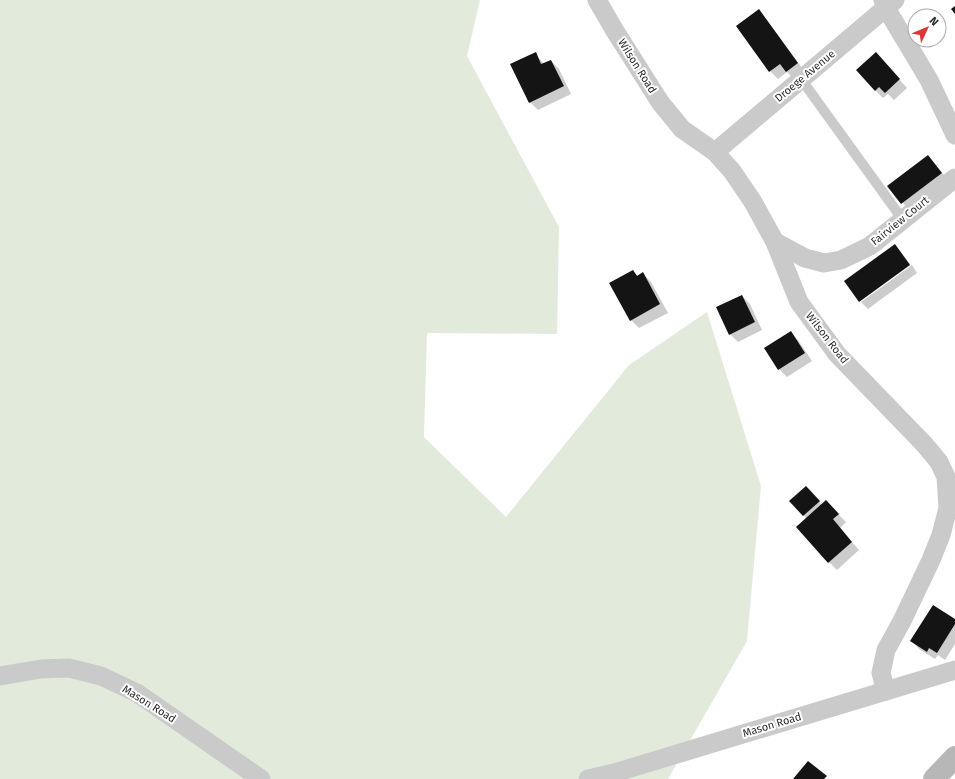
<svg xmlns="http://www.w3.org/2000/svg" width="955" height="779" font-family="'Fira Sans',sans-serif">
  <rect width="100%" height="100%" fill="#fff"/>
  <polygon fill="#e2ebdb" points="0,0 480,0 467,56 559,227 557,334 427,333 424,437 506,517 629,365 707,312 761,486 747,641 668,779 0,779"/>
  <g fill="#0003">
    <polygon points="759,11 766,19 805,72 794,79 787,72 778,79 770,71"/>
    <polygon points="535,54 544,64 551,61 559,69 571,94 538,110 530,102"/>
    <polygon points="884,62 907,88 894,100 888,94 883,98 875,90"/>
    <polygon points="928,156 949,181 910,211 889,187"/>
    <polygon points="895,245 910,264 860,301"/>
    <polygon points="912,265 917,273 868,309 861,302"/>
    <polygon points="633,271 638,276 643,274 651,282 668,313 639,328 631,320"/>
    <polygon points="742,296 750,304 762,330 738,342 730,334"/>
    <polygon points="790,332 798,340 812,361 787,377 779,369"/>
    <polygon points="809,491 822,505 834,510 846,522 840,528 859,550 837,570 829,562 807,519 791,501"/>
    <polygon points="955,620 955,644 945,660 938,655 935,659 919,649 912,641"/>
  </g>
  <g fill="#141414">
    <polygon points="955,6 955,14 951,9"/>
    <polygon points="759,9 798,63 786,72 780,64 769,72 736,26"/>
    <polygon points="536,52 541,64 551,60 564,86 529,103 510,64"/>
    <polygon points="876,52 900,79 885,93 879,87 875,91 856,70"/>
    <polygon points="928,155 942,173 901,204 887,186"/>
    <polygon points="895,244 910,265 859,302 844,281"/>
    <polygon points="633,270 637,276 643,272 660,304 630,321 609,283"/>
    <polygon points="742,295 755,322 729,335 716,307"/>
    <polygon points="791,331 805,353 778,370 764,348"/>
    <polygon points="806,486 820,501 803,516 789,501"/>
    <polygon points="826,500 839,514 833,519 852,542 828,563 796,527"/>
    <polygon points="933,605 955,619 955,624 937,653 929,648 927,652 910,641"/>
    <polygon points="808,761 827,776 824,779 793,779"/>
  </g>
  <g fill="none" stroke-linecap="round" stroke-linejoin="round">
    <polyline stroke="#cacaca" stroke-width="10" points="801,79 903,220"/>
    <g stroke="#cacaca" stroke-width="19">
      <polyline points="597,0 615,31 660,102 682,129 715,152 732,171 753,202 775,242 799,302 837,354 925,445 939,462 946,477 948,508 941,535 931,560 902,621 886,650 881,673 886,691"/>
      <polyline points="883,0 886,8 929,80 955,135"/>
      <polyline points="715,152 895,0"/>
      <polyline points="775,242 805,258 824,263 841,260 870,246 955,178"/>
      <polyline points="0,676 41,669 69,668 101,676 137,693 261,779"/>
      <polyline points="588,779 614,773 955,670"/>
    </g>
    <polyline stroke="#b7b7b7" stroke-width="22" points="934,779 955,757"/>
  </g>
  <g text-anchor="middle" dominant-baseline="central" stroke-width="4" stroke-linejoin="round" paint-order="stroke">
    <g font-size="11" fill="#2d2d2d" stroke="#fff">
      <text transform="translate(637 66) rotate(58)">Wilson Road</text>
      <text transform="translate(805 76) rotate(-40)">Droege Avenue</text>
      <text transform="translate(900 221) rotate(-39)">Fairview Court</text>
      <text transform="translate(827 338) rotate(52)">Wilson Road</text>
      <text transform="translate(149 704) rotate(32)">Mason Road</text>
      <text transform="translate(772 725) rotate(-17)">Mason Road</text>
    </g>
  </g>
  <g transform="translate(927 28) rotate(46)"><circle r="19" fill="#ffffff" stroke="#ababab"/>
  <path d="M0-3L7 15L0 10L-7 15Z" fill="#df3635"/>
  <text y="-6" font-size="11" font-weight="bold" text-anchor="middle" fill="#2d2d2d">N</text>
  </g>
</svg>
